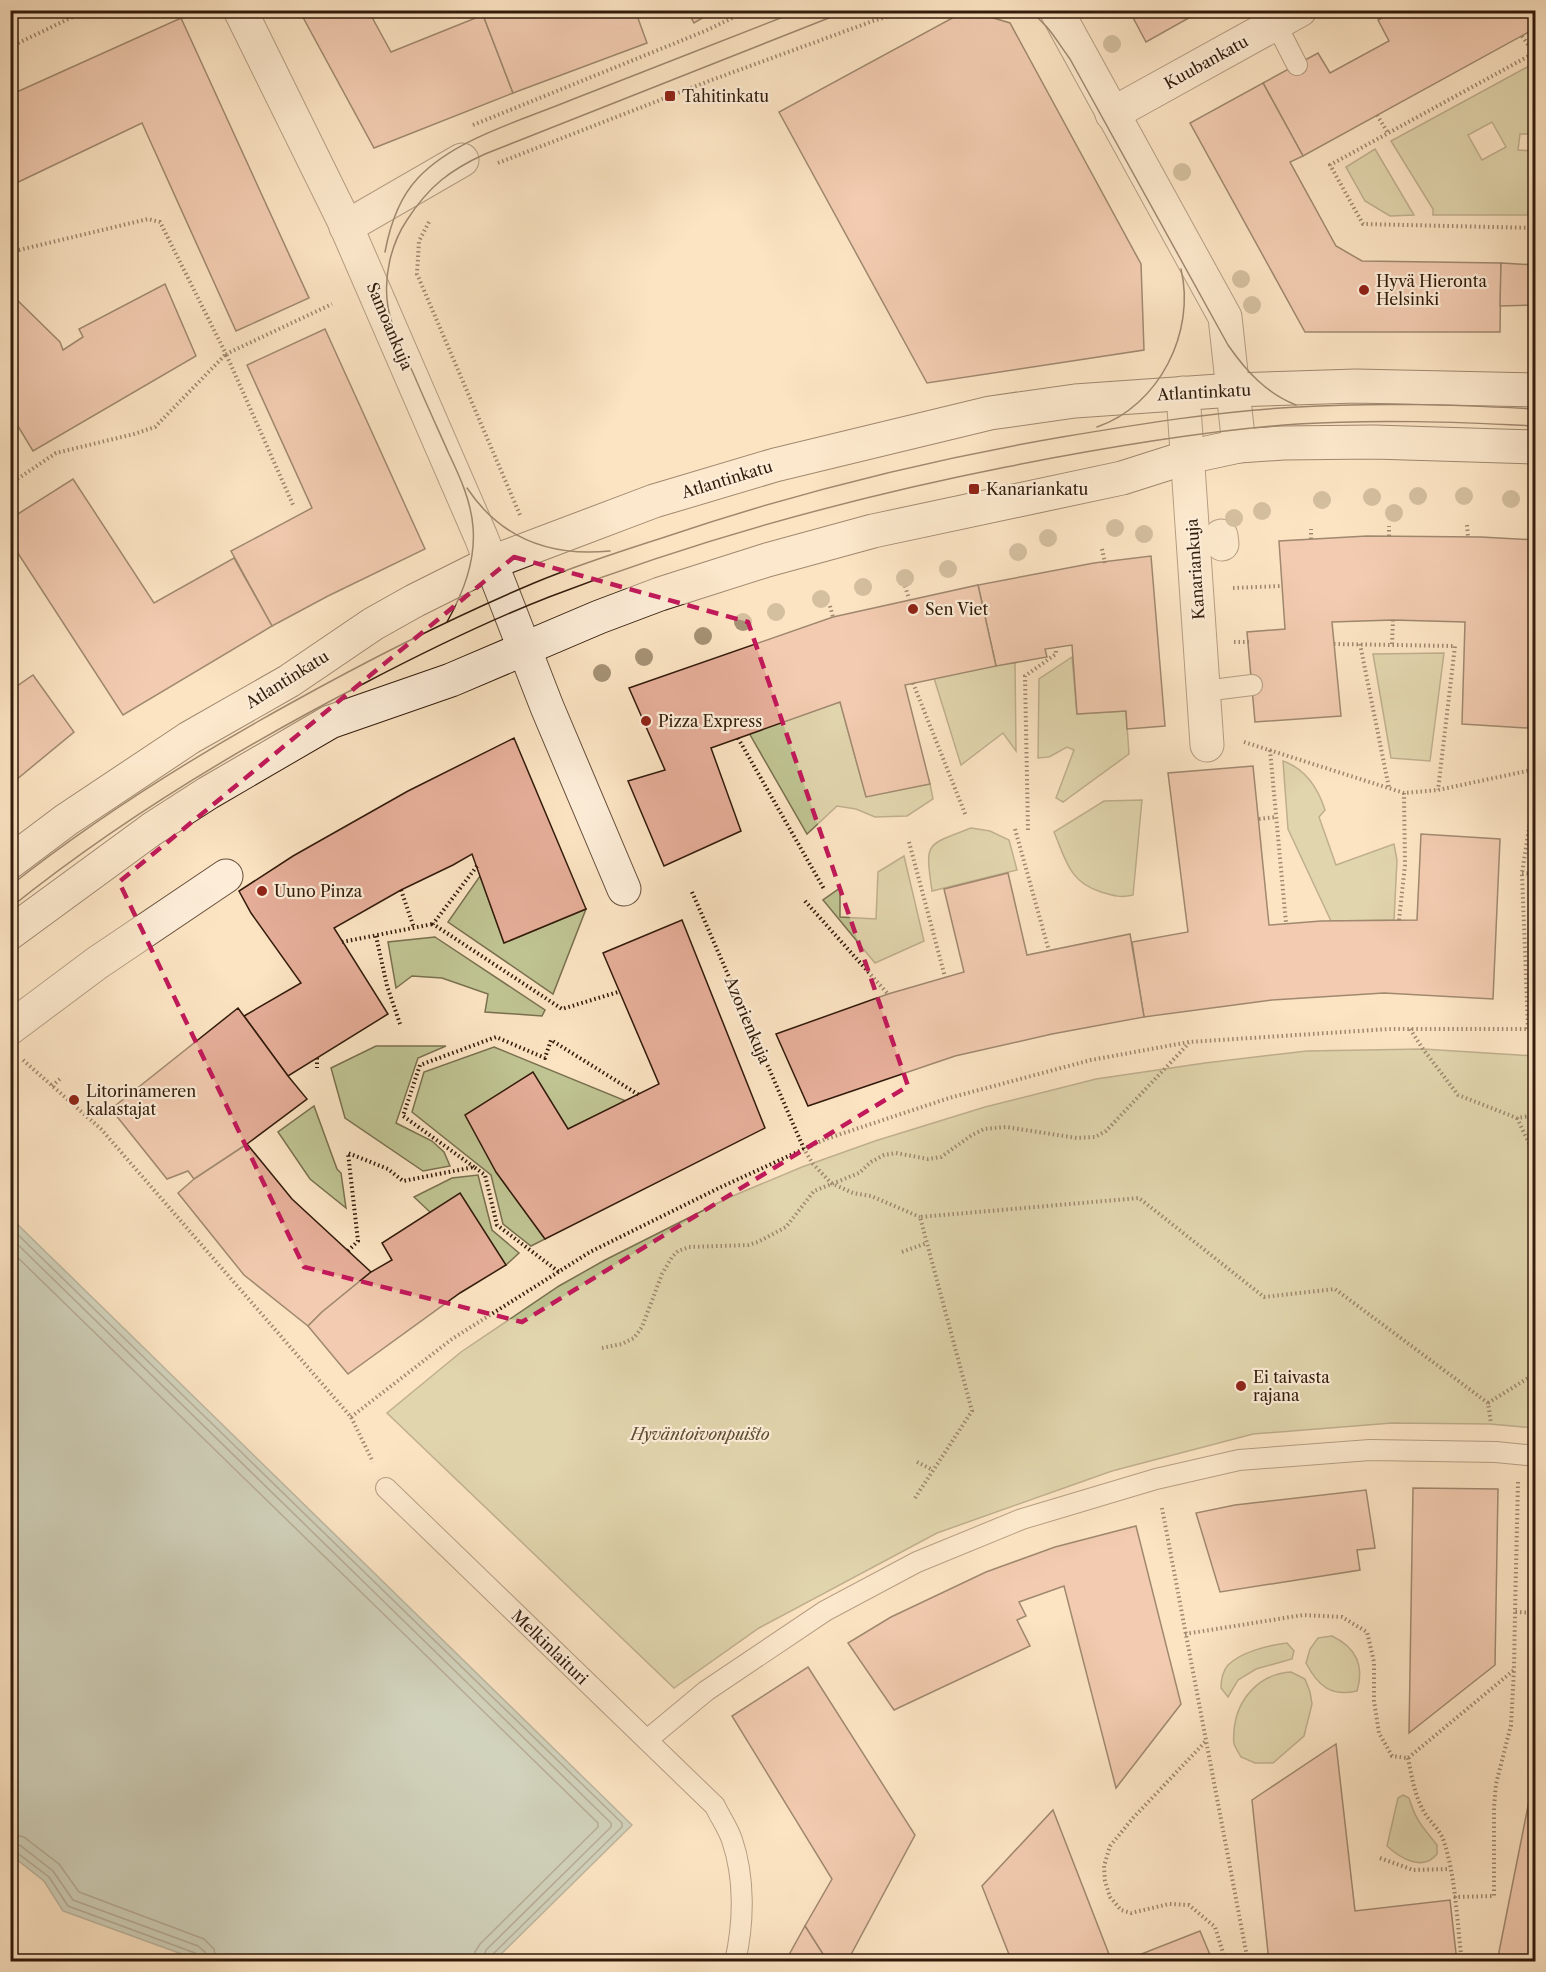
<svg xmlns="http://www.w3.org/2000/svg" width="1546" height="1972" font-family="'Libre Caslon Text',serif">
  <rect width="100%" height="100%" fill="#fce4c3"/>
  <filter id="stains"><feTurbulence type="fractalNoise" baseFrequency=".00333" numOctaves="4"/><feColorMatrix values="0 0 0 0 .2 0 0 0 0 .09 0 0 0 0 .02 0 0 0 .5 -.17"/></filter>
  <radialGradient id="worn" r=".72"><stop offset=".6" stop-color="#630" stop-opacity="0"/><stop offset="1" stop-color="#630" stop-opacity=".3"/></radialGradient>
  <g fill="#c0c493" stroke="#79704f" stroke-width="1.5" fill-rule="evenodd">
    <path d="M 1531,65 L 1536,65 L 1535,134 L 1520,134 L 1518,150 L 1534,151 L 1528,215 L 1433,215 L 1433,209 L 1391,141 ZM 1492,122 L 1506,147 L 1482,160 L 1468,135 Z"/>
    <polygon points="1375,149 1414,215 1390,216 1365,201 1346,167"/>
    <polygon points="1444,653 1430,761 1391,758 1373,654"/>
    <polygon points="1072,657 1077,714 1126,711 1129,754 1063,802 1056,798 1074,750 1067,747 1049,757 1038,758 1039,679"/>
    <polygon points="1015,662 1016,751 1003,733 961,765 934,678"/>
    <polygon points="840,702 866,796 930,784 933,799 907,816 875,817 856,809 837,806 807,834 749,733"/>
    <path d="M 1283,761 C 1306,769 1318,788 1325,810 L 1319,817 L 1336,865 L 1394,844 L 1397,860 L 1394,920 L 1331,921 L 1288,829 Z"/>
    <path d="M 1142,800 L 1133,895 C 1121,898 1114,896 1101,892 C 1069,882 1066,860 1054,832 L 1104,801 Z"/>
    <path d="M 971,828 L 990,831 L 1009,840 L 1017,870 L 932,891 C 925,841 925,846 971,828 Z"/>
    <polygon points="904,856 924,941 875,963 823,900 840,888 840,917 876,919 878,872"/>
    <polygon points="480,876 504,943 586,909 553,994 448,922"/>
    <polygon points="435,937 545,1010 542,1016 485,1012 488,994 442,978 412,976 396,988 388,942"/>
    <polygon points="376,1046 446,1046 418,1058 396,1123 432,1141 444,1152 450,1166 423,1171 345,1118 331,1068"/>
    <polygon points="494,1047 626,1101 568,1129 533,1073 496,1172 545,1239 531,1246 503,1224 491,1175 412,1112 424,1072"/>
    <polygon points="1423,1049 1535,1056 1535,1428 1490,1424 1392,1423 1253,1434 1112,1471 937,1533 759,1628 674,1688 387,1413 461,1352 559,1286 605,1260 728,1198 802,1167 875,1141 985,1107 1096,1079 1205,1063 1307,1051"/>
    <polygon points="314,1106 337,1169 341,1173 346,1208 310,1179 278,1132"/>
    <polygon points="478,1175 492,1230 519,1253 506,1265 431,1213 414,1197 452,1178"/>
    <path d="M 1332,1636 C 1355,1647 1365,1665 1357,1691 C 1331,1697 1318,1686 1306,1663 L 1310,1649 L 1318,1638 Z"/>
    <path d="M 1287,1643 L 1294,1651 L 1292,1659 L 1256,1669 L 1238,1680 L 1228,1697 L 1221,1688 C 1221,1680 1223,1671 1228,1665 C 1241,1652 1269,1645 1287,1643 Z"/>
    <path d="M 1291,1672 L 1305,1679 L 1310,1692 L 1312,1704 L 1304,1736 L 1273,1763 L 1255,1763 L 1241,1757 C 1239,1753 1236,1749 1234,1744 C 1233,1740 1234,1735 1234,1730 C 1237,1699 1259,1674 1291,1672 Z"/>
    <path d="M 1403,1795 L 1409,1798 C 1416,1821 1422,1826 1437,1845 L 1437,1854 C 1423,1872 1400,1858 1387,1846 L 1398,1798 Z"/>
  </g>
  <polygon fill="#9fbeb7" stroke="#737d72" stroke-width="1.5" points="11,1218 632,1825 494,1961 201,1961 63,1911 44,1881 11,1855"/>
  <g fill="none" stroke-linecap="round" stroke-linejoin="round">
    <g stroke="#686c61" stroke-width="1.5">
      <polyline points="10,1227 622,1823 622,1827 492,1955 490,1962"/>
      <polyline points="10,1237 611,1823 611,1827 486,1950 482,1962"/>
      <polyline points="10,1250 598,1823 598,1827 480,1944 475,1952 473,1962"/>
      <polyline points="10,1834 24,1837 59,1864 79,1892 204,1939 214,1949 216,1962"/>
      <polyline points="10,1843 21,1846 53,1871 73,1900 198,1946 205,1952 207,1962"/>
      <polyline points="10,1851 16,1852 49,1877 68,1906 195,1953 199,1957 200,1962"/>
    </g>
  </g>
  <g fill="#e6ae99" stroke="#321b0b" stroke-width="1.5">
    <polygon points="299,10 368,10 391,52 483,15 513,93 374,148"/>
    <polygon points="496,10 635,10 647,43 513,93 483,15"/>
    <polygon points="687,10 716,10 694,23"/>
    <polygon points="967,10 1010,23 1141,264 1144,350 927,383 779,112"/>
    <polygon points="1129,10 1203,10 1146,42"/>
    <polygon points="1396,10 1536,10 1536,28 1303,156 1263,83 1318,53 1330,73 1389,41 1378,20"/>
    <polygon points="181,18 309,298 236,331 142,123 10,186 10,95"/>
    <polygon points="1263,83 1303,156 1290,162 1336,246 1362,261 1501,263 1500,332 1305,332 1190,123"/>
    <polygon points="1501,263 1536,265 1536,305 1500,306"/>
    <polygon points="165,284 196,356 33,451 10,413 10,293 60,342 63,350 83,337 79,329"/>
    <polygon points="325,329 425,549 328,596 272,626 231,551 312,508 247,365"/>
    <polygon points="73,479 154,603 234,558 272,626 123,715 10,541 10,519"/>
    <polygon points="1367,536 1481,537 1536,540 1536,624 1533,624 1528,728 1462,724 1465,622 1393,620 1332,622 1341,716 1255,722 1247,632 1285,629 1279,541"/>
    <polygon points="1151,556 1165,726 1127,729 1126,711 1077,714 1072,645 1045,649 1047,657 996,666 978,585 1094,563"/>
    <polygon points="978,585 996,666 905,685 930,784 866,797 840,702 711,748 741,831 664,866 628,781 665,770 629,688 833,617"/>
    <polygon points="33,675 74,732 10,785 10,691"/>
    <polygon points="514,738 586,909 504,943 472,854 453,865 401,890 334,928 388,1014 288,1076 244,1016 301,983 251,913 239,891 293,856 408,791"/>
    <polygon points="1253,766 1269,925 1321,921 1417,920 1421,834 1500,839 1493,999 1384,993 1272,1000 1144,1017 1132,942 1188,932 1168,773"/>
    <polygon points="1008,873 1027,955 1130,934 1144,1017 1052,1034 955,1056 808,1106 776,1034 888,994 964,972 944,889"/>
    <polygon points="682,920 765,1128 545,1239 496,1172 465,1115 533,1072 568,1129 659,1084 603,953"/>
    <polygon points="238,1008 288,1076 307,1099 247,1144 194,1179 188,1171 167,1179 111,1109"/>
    <polygon points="247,1144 292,1199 371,1272 322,1312 308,1326 244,1275 178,1193 194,1179"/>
    <polygon points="460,1193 506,1265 460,1293 348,1374 308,1326 322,1312 371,1272 392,1260 382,1243"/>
    <polygon points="1413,1488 1498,1489 1495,1665 1409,1733"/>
    <polygon points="1366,1490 1375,1548 1357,1550 1360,1570 1220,1592 1196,1513 1235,1505"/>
    <polygon points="1136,1526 1181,1704 1116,1788 1064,1586 1019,1602 1026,1616 1017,1620 1030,1646 894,1710 848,1643 891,1617 986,1572 1055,1547"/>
    <polygon points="808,1667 915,1835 847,1962 828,1962 805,1926 832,1879 732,1716"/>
    <polygon points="1336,1744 1355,1911 1450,1900 1457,1962 1269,1962 1252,1800"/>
    <polygon points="1536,1785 1536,1962 1497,1962 1532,1786"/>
    <polygon points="1053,1810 1112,1962 1012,1962 982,1886"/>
    <polygon points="805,1926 828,1962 785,1962"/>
    <polygon points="1200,1931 1213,1962 1121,1962"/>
  </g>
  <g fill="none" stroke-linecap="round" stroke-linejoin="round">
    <defs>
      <g id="lane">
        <polyline points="1276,24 1297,65"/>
        <polyline points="1204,691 1252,685"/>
        <path d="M 386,1488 L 715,1806 C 720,1817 728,1828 732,1840 C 745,1878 744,1923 735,1962"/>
        <polyline points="647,1740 706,1691 825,1611 917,1562 1022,1519 1156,1479 1239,1460 1370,1450 1496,1452 1536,1456"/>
      </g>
      <g id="street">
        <polyline points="240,10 343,219 481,537 547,707 624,889"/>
        <polyline points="1056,10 1225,317 1239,446"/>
        <polyline points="1112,114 1300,10"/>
        <polyline points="346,227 462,160"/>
        <polyline points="1183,393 1207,745"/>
        <polyline points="1221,536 1222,544"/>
        <polyline points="10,1028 97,963 226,876"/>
      </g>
      <g id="secondary">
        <polyline points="10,862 66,820 189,738 289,681 373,624 414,601 490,563 654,501 775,465 990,413 1075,401 1233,390 1356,386 1536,390"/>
        <polyline points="10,933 152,829 208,793 330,722 451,680 599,617 660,594 767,560 873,531 1122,478 1188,457 1239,446 1283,443 1374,442 1536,447"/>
      </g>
    </defs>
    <use href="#lane" stroke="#644d39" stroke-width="22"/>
    <use href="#street" stroke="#644d39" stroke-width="35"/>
    <use href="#secondary" stroke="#321b0b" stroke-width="35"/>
    <g stroke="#321b0b" stroke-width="4" stroke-dasharray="1.5 3" stroke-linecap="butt">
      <polyline points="1522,36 1534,53"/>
      <polyline points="10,47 87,10"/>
      <polyline points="1536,52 1330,165 1363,224 1536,228"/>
      <polyline points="1377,115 1388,133"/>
      <polyline points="473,125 705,31 749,10"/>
      <polyline points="498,163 709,81 873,21 909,10"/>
      <polyline points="429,222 419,241 417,274 520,515"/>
      <polyline points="10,248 19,250 148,219 160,222 226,354 332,304"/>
      <polyline points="10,484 56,453 134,434 155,427 226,354 294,507"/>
      <polyline points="1467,525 1468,537"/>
      <polyline points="1389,536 1389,526"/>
      <polyline points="1311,539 1311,529"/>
      <polyline points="1102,549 1105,563"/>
      <polyline points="905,586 909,599"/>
      <polyline points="1233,588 1281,586"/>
      <polyline points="830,606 833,617"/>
      <polyline points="1234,642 1249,642"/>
      <polyline points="1334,644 1455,646 1438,790"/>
      <polyline points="1360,644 1389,788"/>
      <polyline points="1392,644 1393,620"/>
      <polyline points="913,683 966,816"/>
      <polyline points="738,738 824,889"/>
      <polyline points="1244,742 1404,793 1438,790 1536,769"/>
      <polyline points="1270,750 1286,923"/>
      <polyline points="1259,819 1276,817"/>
      <polyline points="1015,829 1049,951"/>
      <polyline points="1028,830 1025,676 1056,654 1056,647"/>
      <polyline points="909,842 945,977"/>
      <polyline points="477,866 433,924 562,1009 618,992"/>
      <polyline points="1522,873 1536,874"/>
      <polyline points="401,890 414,928"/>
      <polyline points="692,892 804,1149 813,1164 831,1183 853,1193 871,1196 920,1217"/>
      <polyline points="805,901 888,994"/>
      <polyline points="1399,920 1405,865 1404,793"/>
      <polyline points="376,936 387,986 400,1024"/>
      <polyline points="342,942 433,924"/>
      <polyline points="1410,1029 1423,1049 1458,1095 1517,1118 1536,1115"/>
      <polyline points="1528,1029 1522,873 1536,784"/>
      <polyline points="317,1058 317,1068"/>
      <polyline points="23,1060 101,1129 351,1417 373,1462"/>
      <polyline points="52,1086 61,1078"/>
      <polyline points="1517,1118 1536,1158"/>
      <polyline points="474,1167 403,1116 420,1065 496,1037 545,1058 551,1040 639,1095"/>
      <polyline points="348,1251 358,1241 348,1153 388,1169 403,1181 474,1167 485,1175 497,1225 559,1272"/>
      <polyline points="902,1252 927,1243"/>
      <polyline points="602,1348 622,1344 634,1338 642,1327 662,1274 672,1257 678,1251 689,1247 748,1245 758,1242 786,1227 814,1191 859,1173 871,1162 884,1155 896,1153 928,1159 941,1157 972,1135 984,1129 1006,1127 1077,1138 1095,1137 1106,1131 1189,1043"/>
      <polyline points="1488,1403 1536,1373"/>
      <polyline points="351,1417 452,1339 590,1252 721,1187 826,1139 949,1098 1091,1060 1189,1042 1389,1029 1536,1029"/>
      <polyline points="917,1462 933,1470"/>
      <polyline points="1518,1482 1515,1612 1536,1613"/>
      <polyline points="915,1498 972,1411 920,1217 1139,1198 1264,1297 1335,1289 1488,1403 1491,1423"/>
      <polyline points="1162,1508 1248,1962"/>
      <polyline points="1185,1634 1303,1615 1342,1617 1367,1632 1374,1662 1374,1701 1379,1733 1392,1756 1408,1758 1514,1670 1515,1612"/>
      <polyline points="1205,1742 1133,1818 1110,1846 1104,1866 1105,1881 1110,1897 1121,1910 1131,1913 1169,1904 1189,1905 1215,1927 1226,1962"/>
      <path d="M 1408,1758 C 1412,1778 1415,1798 1426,1815 C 1432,1824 1441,1831 1444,1842 C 1456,1878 1457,1924 1462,1962"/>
      <polyline points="1380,1858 1413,1870 1450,1869"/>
      <polyline points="1454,1897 1494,1896 1494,1807 1496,1784 1511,1725 1514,1670"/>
    </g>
    <use href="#lane" stroke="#fdedd8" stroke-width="20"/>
    <use href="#street" stroke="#fdedd8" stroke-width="33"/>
    <use href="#secondary" stroke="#fdedd8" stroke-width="33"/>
    <g stroke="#321b0b" stroke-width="1.5">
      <path d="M 1028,10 C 1050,26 1055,39 1070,59 L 1228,345 C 1246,371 1266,393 1296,405"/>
      <path d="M 385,252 C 390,225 399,198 418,178 C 454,139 523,120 571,100 C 648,70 724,40 801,10"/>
      <path d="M 1097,427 C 1159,406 1196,332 1181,269"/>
      <path d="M 467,488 C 501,539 550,557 610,551"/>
      <path d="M 447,622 C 463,593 476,561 473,527 C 471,501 460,477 449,454 C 437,427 425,401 414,375 C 404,353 392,330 388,307 C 383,277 391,244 407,220 C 429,186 450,170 485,154 L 849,10"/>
      <path d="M 10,886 C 98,816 193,757 291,703 C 370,659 451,618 534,583 C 577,565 621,551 665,537 C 795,493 928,460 1062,437 C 1140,424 1219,411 1298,407 C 1377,402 1457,405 1536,409"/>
      <path d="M 10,908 C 119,820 239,748 363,684 C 424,652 485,622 549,597 C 697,540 850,498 1006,467 C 1102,448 1200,431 1298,424 C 1377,419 1456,422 1536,426"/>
    </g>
  </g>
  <g fill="#a59274">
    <circle cx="1112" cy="44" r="9"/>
    <circle cx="1182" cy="172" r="9"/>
    <circle cx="1241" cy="279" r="9"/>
    <circle cx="1252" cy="305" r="9"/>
    <circle cx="1418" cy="496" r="9"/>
    <circle cx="1464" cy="496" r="9"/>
    <circle cx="1372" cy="497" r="9"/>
    <circle cx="1511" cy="499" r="9"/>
    <circle cx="1322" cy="500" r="9"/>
    <circle cx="1262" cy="511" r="9"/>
    <circle cx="1394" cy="513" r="9"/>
    <circle cx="1234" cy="518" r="9"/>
    <circle cx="1115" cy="528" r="9"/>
    <circle cx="1144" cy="534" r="9"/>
    <circle cx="1048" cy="538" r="9"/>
    <circle cx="1018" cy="552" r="9"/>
    <circle cx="948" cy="569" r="9"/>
    <circle cx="905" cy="578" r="9"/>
    <circle cx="863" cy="587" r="9"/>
    <circle cx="821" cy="599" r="9"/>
    <circle cx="776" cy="612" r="9"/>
    <circle cx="743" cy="622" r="9"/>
    <circle cx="703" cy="636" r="9"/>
    <circle cx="644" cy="657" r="9"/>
    <circle cx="602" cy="673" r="9"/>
  </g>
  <path d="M0 0H1546V1972H0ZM 514,557 L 748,622 L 908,1086 L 522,1322 L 304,1267 L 119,882 Z" fill="#fce4c3" fill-opacity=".55" fill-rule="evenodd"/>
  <path fill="none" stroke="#c2185b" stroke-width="4.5" stroke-dasharray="12 8" stroke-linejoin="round" d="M 514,557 L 748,622 L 908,1086 L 522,1322 L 304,1267 L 119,882 Z"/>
  <g fill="#8f2418" stroke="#fdedd8" stroke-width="2">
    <rect x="664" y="90" width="12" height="12" rx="3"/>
    <circle cx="1364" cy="290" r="6"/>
    <rect x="968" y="483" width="12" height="12" rx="3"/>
    <circle cx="913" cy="609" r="6"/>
    <circle cx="646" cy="721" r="6"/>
    <circle cx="262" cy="891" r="6"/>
    <circle cx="74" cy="1100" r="6"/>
    <circle cx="1241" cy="1386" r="6"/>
  </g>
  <g text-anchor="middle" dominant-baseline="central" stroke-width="4.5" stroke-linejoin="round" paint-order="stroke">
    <g font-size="16" fill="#321b0b" stroke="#fdedd8">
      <text transform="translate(1206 62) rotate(-29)">Kuubankatu</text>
      <text transform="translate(390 326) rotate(67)">Samoankuja</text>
      <text transform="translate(1204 392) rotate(-3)">Atlantinkatu</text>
      <text transform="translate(727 479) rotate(-17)">Atlantinkatu</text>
      <text transform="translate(1195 569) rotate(-94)">Kanariankuja</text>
      <text transform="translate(287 679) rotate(-32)">Atlantinkatu</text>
      <text transform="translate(748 1020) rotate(67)">Azorienkuja</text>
      <text transform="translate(550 1647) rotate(44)">Melkinlaituri</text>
    </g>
    <g font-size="16" fill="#321b0b" stroke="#fdedd8" text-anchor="start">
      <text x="682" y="96">Tahitinkatu</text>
      <text x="1376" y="281">Hyvä Hieronta<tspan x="1376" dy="18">Helsinki</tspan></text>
      <text x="986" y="489">Kanariankatu</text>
      <text x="925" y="609">Sen Viet</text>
      <text x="658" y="721">Pizza Express</text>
      <text x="274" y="891">Uuno Pinza</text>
      <text x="86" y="1091">Litorinameren<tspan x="86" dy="18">kalastajat</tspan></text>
      <text x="1253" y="1377">Ei taivasta<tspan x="1253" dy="18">rajana</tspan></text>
    </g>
    <g font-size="16" font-style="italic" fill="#5d4e34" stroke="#fdedd8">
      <text x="700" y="1434">Hyväntoivonpuisto</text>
    </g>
  </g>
  <rect width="1546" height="1972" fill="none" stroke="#fce4c3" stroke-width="36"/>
  <rect x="12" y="12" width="1522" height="1948" fill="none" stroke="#321b0b" stroke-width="3"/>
  <rect x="18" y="18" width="1510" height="1936" fill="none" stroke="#321b0b" stroke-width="1.5"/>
  <rect width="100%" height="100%" filter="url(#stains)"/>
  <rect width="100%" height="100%" fill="url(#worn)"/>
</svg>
